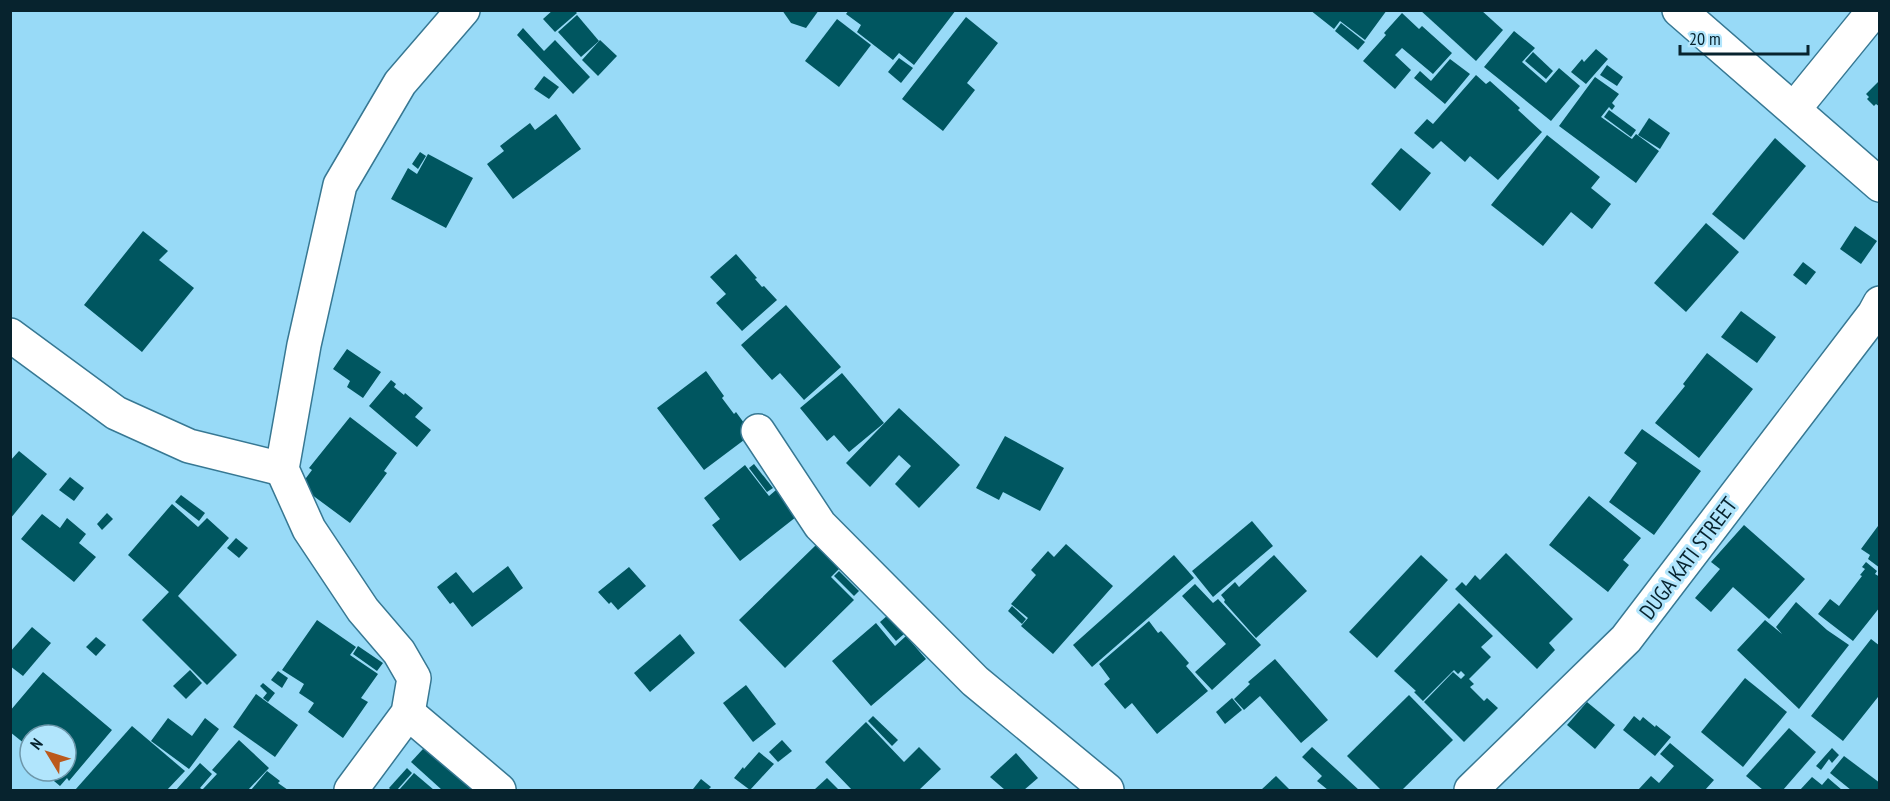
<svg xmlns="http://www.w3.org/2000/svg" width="1890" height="801" font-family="'PT Sans Narrow',sans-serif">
  <rect width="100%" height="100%" fill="#98daf7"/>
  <g fill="#005660">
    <polygon points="553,10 574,10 577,13 555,32 543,19"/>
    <polygon points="782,10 819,10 806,28 791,23"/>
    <polygon points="849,10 956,10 914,65 899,53 893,60 857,32 861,25 846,14"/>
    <polygon points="1310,10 1387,10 1365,40 1340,21 1334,29"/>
    <polygon points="1420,10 1481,10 1503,30 1476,61"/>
    <polygon points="1402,13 1419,29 1422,26 1452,53 1433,74 1402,48 1395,55 1411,70 1395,89 1363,61 1386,35 1384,33"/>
    <polygon points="577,15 599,41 581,57 558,32"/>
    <polygon points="966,17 998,43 967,83 975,90 943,131 902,99"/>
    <polygon points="837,19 871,45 839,87 805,61"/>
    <polygon points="1341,23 1365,42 1358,50 1335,31"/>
    <polygon points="523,28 544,51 555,40 590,77 573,94 517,35"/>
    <polygon points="1514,31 1535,48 1522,62 1546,83 1559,68 1580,86 1551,121 1484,67"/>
    <polygon points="600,40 617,56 598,76 582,60"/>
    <polygon points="1596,49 1608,59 1586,84 1571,72 1582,59 1584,62"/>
    <polygon points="1533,52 1553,71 1546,79 1525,61"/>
    <polygon points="899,58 913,68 901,83 888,72"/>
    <polygon points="1450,59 1470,74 1445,104 1414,78 1420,71 1431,81"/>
    <polygon points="1607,65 1623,77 1617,86 1600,75"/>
    <polygon points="1476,75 1486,84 1490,81 1520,108 1518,110 1542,132 1498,180 1470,156 1465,162 1441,141 1433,149 1414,133 1427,119 1433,124"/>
    <polygon points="544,76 559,87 549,99 534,89"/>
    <polygon points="1595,77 1619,94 1612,103 1615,106 1612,110 1609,107 1601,117 1632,139 1636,134 1659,151 1636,183 1559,126"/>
    <polygon points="1880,80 1880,107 1876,104 1874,106 1867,99 1869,97 1866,94"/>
    <polygon points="1609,110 1636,130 1631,137 1604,117"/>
    <polygon points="556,114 581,149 513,199 487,164 504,151 500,146 530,123 535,130"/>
    <polygon points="1649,118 1670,133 1660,149 1638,135"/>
    <polygon points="1547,135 1600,177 1591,188 1611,204 1592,229 1571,212 1543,246 1491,205"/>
    <polygon points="1775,138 1806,166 1744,240 1712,214"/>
    <polygon points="1401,148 1431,173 1400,211 1371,184"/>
    <polygon points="420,152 426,156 418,169 412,164"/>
    <polygon points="428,154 473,178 446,228 391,199 408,168 417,174"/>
    <polygon points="1706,223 1739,252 1686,312 1654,283"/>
    <polygon points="1855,226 1877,241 1861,264 1840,249"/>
    <polygon points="143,231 168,251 159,260 194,288 142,352 84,305"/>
    <polygon points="736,254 757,278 755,279 762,287 764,286 777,300 742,331 716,303 726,294 710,277"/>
    <polygon points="1803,262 1816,272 1806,285 1793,275"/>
    <polygon points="786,305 841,367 804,400 780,373 772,380 741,345"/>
    <polygon points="1741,311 1776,337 1757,363 1721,337"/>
    <polygon points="347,349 381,372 363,398 347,387 350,381 333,369"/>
    <polygon points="1707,353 1753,389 1699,458 1655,423 1685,386 1683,384"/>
    <polygon points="706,371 724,396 722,398 734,414 736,412 752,434 704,470 657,408"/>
    <polygon points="842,373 884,423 849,452 834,435 827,441 800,408"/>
    <polygon points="391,380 396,384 394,387 404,395 405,393 423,408 415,417 431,430 417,447 369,406"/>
    <polygon points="899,408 960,465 919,508 895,484 911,466 899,455 870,487 846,463"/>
    <polygon points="350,417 397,453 384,471 387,473 350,523 300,486 312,470 309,468"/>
    <polygon points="1642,429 1701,471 1654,535 1609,502 1637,463 1624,453"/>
    <polygon points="1005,436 1064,468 1040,511 1003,492 999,500 976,488"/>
    <polygon points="19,451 47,474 10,519 10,461"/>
    <polygon points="754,464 773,488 767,492 749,468"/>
    <polygon points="745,465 769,496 776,490 796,517 740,561 712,525 720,519 704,498"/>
    <polygon points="70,477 84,488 74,501 59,490"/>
    <polygon points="181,495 205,513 199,521 175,502"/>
    <polygon points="1589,496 1641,538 1623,560 1629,565 1608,592 1549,545"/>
    <polygon points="172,504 198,527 207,518 229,538 178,596 237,655 207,685 142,620 169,592 128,555"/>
    <polygon points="107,513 113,519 102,530 97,524"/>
    <polygon points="42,514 60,528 67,518 86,534 79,543 96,557 74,582 21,539"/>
    <polygon points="1252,521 1273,546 1213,597 1192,571"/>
    <polygon points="1744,525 1805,579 1769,619 1733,587 1711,612 1695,598 1720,569 1711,562"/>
    <polygon points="1878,526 1880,528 1880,568 1868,559 1870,555 1861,549"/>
    <polygon points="236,538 248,548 239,558 227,548"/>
    <polygon points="1066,544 1113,586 1053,654 1021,626 1028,618 1011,604 1036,575 1031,570 1048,551 1054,557"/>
    <polygon points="816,545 839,569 831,577 854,600 785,668 739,620"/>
    <polygon points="1506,553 1573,619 1549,643 1555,650 1537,669 1455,589 1462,582 1466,586 1475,575 1480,580"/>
    <polygon points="1174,555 1194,578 1092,667 1073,645"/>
    <polygon points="1274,555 1307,591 1256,638 1224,602 1225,600 1221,595 1235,582 1239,587"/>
    <polygon points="1421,555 1448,580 1377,658 1349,632"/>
    <polygon points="1866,562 1877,571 1875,574 1880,577 1880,607 1853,641 1818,614 1830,599 1839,606 1862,576 1860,575 1865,569 1862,567"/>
    <polygon points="508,566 523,588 472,627 453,602 450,604 437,587 456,572 473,593"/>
    <polygon points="629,567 646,586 618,610 611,602 609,604 598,592"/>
    <polygon points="839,571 859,591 854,596 834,576"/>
    <polygon points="1195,584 1213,603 1218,599 1261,645 1212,690 1195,672 1226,644 1182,596"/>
    <polygon points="1796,602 1827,630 1849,645 1799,709 1737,650 1765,620 1782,634 1776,627"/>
    <polygon points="1459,603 1493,636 1481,647 1491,657 1469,679 1474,684 1470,687 1484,701 1487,698 1498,708 1464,742 1424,702 1453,672 1461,679 1465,675 1461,671 1458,674 1454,670 1423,701 1414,692 1416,691 1394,671"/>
    <polygon points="1012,606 1026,619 1022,624 1008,611"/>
    <polygon points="888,615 904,634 896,641 880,622"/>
    <polygon points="317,620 356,647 350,655 378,674 361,698 368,702 343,738 308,712 314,703 299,693 304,684 282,670"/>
    <polygon points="1149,621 1158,633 1161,631 1189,663 1186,666 1208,691 1157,734 1132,703 1125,709 1104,684 1110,679 1099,664"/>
    <polygon points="876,623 895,646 906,636 926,659 871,706 832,661"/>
    <polygon points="32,627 51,643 23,676 10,666 10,652"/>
    <polygon points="680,634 695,653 650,692 634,673"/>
    <polygon points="96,637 106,645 96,656 86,647"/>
    <polygon points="1871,639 1880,646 1880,698 1878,697 1843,741 1811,716"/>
    <polygon points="358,646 383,663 377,671 353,654"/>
    <polygon points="1275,659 1328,720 1301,743 1260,696 1244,710 1234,699 1250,684 1248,682"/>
    <polygon points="190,670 202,683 186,699 173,686"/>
    <polygon points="278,671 288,678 282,688 271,680"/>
    <polygon points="43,672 112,730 69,781 67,778 60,786 42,771 66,771 66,735 30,735 30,748 10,732 10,711"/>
    <polygon points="1745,678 1787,712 1743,767 1701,732"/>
    <polygon points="263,683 275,693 268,702 263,698 267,693 260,686"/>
    <polygon points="746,685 776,724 753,742 723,703"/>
    <polygon points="256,694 298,725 275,757 233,727"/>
    <polygon points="1409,695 1453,740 1402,790 1381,790 1347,756"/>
    <polygon points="1232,698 1242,710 1225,724 1216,712"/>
    <polygon points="1587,702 1615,725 1595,749 1567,725"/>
    <polygon points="873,716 898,740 892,746 868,721"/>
    <polygon points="1634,716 1640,721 1643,717 1655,727 1656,725 1671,737 1655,756 1623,730"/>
    <polygon points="168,718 192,736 205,718 219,729 189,769 151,741"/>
    <polygon points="866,722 904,762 919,747 941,769 919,790 852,790 825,762"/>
    <polygon points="132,726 185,771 167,790 75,790"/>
    <polygon points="1789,728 1816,752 1783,790 1763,790 1746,776"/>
    <polygon points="434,737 491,790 442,790 411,762"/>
    <polygon points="239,740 269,768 248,790 205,790 203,789 217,774 212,770"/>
    <polygon points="782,740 792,751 778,762 769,752"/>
    <polygon points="1670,743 1714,780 1705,790 1638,790 1651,776 1659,783 1674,766 1660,754"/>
    <polygon points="1312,747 1359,790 1328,790 1317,781 1322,776 1302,757"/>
    <polygon points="1832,748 1839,755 1832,763 1829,759 1821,770 1816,766"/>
    <polygon points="759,752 774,764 750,790 734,778 743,767 744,769"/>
    <polygon points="1016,753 1038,778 1024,790 1005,790 990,777"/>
    <polygon points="1844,756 1880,783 1880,790 1851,790 1830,773"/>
    <polygon points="200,763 212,774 200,788 203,790 176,790"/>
    <polygon points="407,768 412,773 397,790 391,790 389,788"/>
    <polygon points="267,771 280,781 278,783 288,790 251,790"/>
    <polygon points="414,773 434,790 399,790"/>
    <polygon points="1276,776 1290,790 1261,790"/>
    <polygon points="1812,777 1822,785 1828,778 1842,790 1800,790"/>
    <polygon points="827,778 839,790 814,790"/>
    <polygon points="701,779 711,787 708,790 693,789"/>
  </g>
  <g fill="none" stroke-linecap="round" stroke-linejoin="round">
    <defs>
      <g id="street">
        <polyline points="1679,10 1880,185"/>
        <polyline points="1794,109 1868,18 1871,10"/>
        <polyline points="10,335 116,413 189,446 282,469"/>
        <polyline points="758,431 820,525 975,681 1107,790"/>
        <polyline points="408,713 499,790"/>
        <polyline points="351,790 408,713 414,678 399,652 363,610 309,529 282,469 304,345 340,185 400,83 463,10"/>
        <polyline points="1471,790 1626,639 1874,314 1880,303"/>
      </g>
    </defs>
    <use href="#street" stroke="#377893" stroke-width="36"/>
    <use href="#street" stroke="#fff" stroke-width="33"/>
  </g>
  <g text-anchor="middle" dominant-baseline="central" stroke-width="6" stroke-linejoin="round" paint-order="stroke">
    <g font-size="22" fill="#07232e" stroke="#b1e5fc">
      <text transform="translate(1688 558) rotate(-53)">DUGA KATI STREET</text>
    </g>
  </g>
  <rect width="1890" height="801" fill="none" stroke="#07232e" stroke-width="24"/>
  <g transform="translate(48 753) rotate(308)"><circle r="28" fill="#b1e5fc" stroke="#6d97aa" stroke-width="1.5"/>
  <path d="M0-4.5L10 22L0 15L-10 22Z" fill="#bb591c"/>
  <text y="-9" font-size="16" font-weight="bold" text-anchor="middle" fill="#07232e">N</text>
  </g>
  <path d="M1680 45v9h128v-9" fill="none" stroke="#07232e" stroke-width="3"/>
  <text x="1689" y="45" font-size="18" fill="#07232e" stroke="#b1e5fc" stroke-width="4.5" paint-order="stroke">20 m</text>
</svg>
